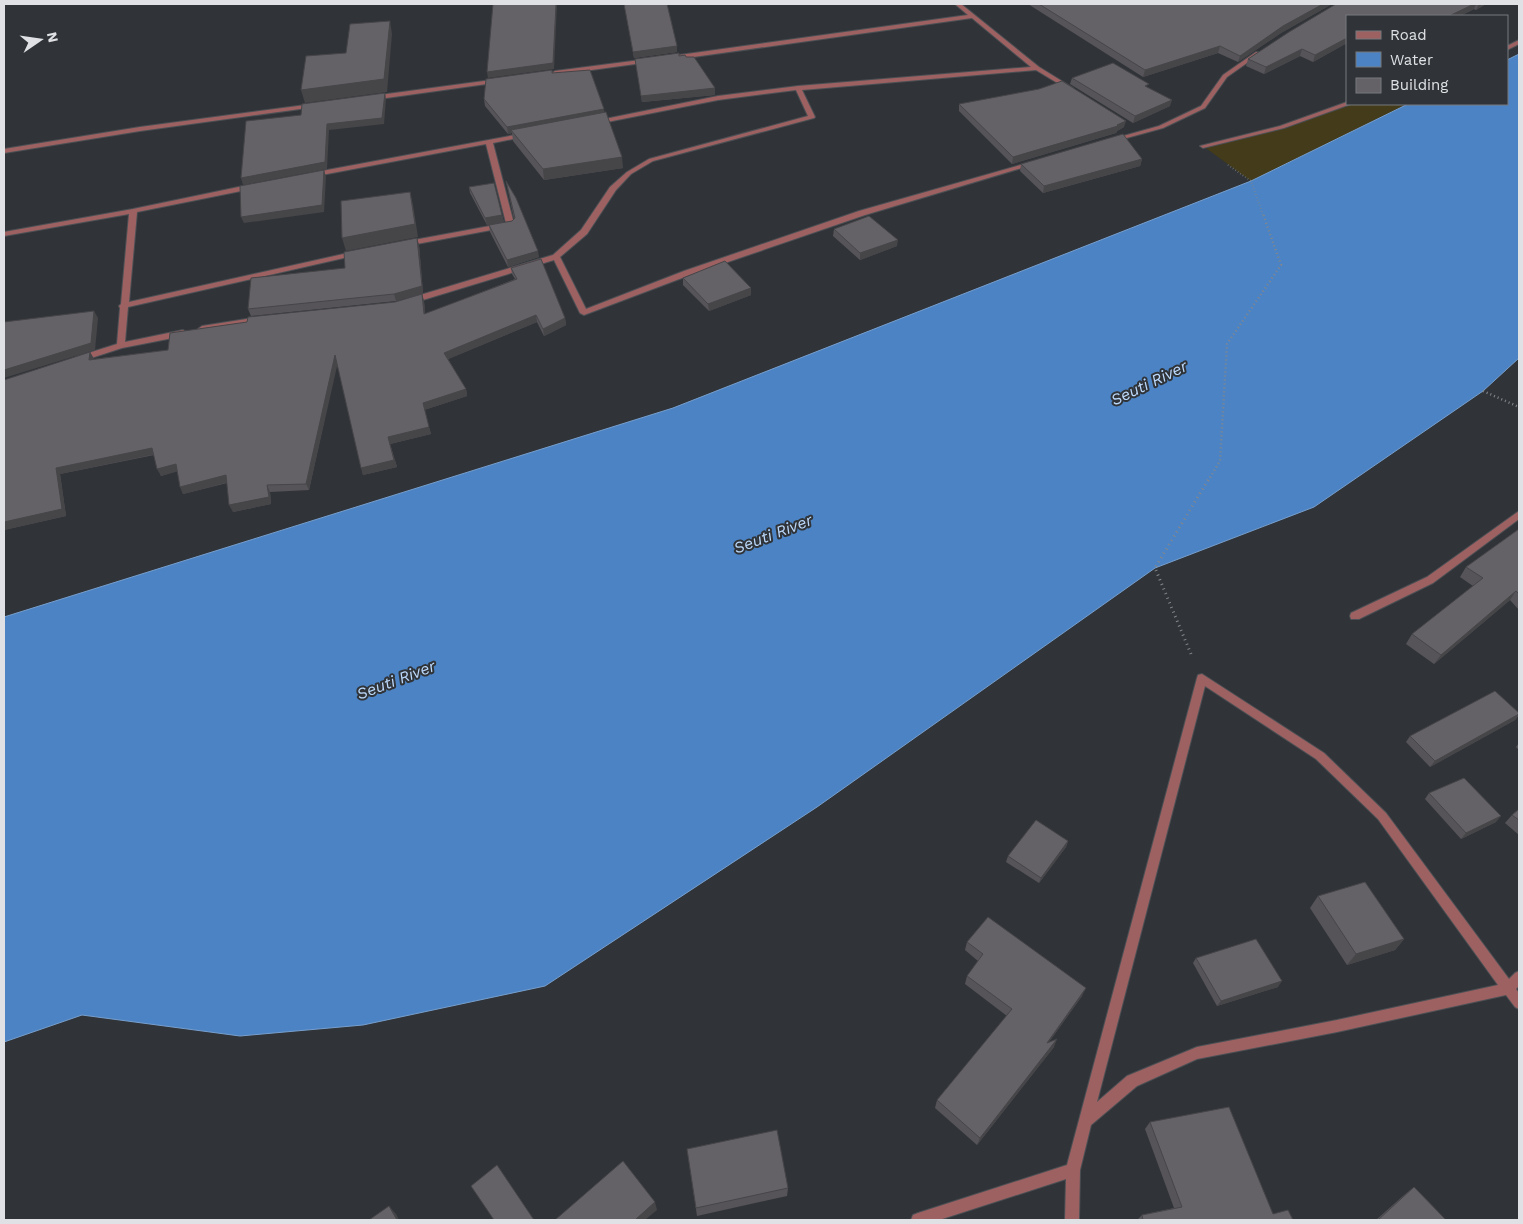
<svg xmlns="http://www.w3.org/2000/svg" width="1523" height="1224" font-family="'Work Sans',sans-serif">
  <rect width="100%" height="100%" fill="#303438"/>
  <polygon fill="#433b1a" points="1348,104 1408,104 1251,181 1203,146 1282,127"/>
  <polygon fill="#4b83c4" stroke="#779fce" points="1519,54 1519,358 1483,391 1314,507 1155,568 817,807 545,986 363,1025 240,1036 82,1015 4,1042 4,617 673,408 1251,181 1408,104 1507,104 1507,60"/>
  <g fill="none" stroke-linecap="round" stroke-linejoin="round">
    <defs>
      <g id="minor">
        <polygon points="955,4 961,4 1039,67 1073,88 1073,90 1069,90 1036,70 802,90 815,117 814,118 653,161 631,174 616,190 587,234 560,257 586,309 684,271 859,211 1031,162 1035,162 1035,164 865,215 690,275 584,315 580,313 554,260 413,303 410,303 406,301 407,299 553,255 581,230 610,187 627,172 649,159 808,116 796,90 718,100 597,124 595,123 595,121 718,96 798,86 1031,67 972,18 672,60 669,58 672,56 968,15"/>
        <polygon points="1519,40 1519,44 1507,50 1507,46"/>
        <polygon points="1256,52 1261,53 1227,77 1205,108 1163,128 1112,142 1109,140 1159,126 1201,106 1223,75"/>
        <polygon points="648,59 651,61 650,62 555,75 552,73 555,71"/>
        <polygon points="499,79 501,80 501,82 372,100 369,98 372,96"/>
        <polygon points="1347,102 1347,104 1351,104 1284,128 1203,148 1200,146 1280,126"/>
        <polygon points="313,104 315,105 315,107 140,131 4,153 4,149 140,127"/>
        <polygon points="526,133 528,134 528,136 493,143 514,224 513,226 406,246 402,244 403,242 506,223 486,144 311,177 307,175 311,173"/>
        <polygon points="253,184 257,186 256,188 137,212 129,302 357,251 361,253 357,255 128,307 125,342 183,330 187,333 183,336 122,348 79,362 76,361 76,357 117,344 120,308 119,306 121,304 129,214 4,236 4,232 133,209"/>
        <polygon points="259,317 262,317 262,321 202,332 198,329 202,326"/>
        <polygon points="1519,511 1519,519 1433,583 1359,619 1351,619 1350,616 1351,613 1427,577"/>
        <path d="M 1202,674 L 1324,753 L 1386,813 L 1509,979 L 1515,973 L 1519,971 L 1519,986 L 1516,989 L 1519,993 L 1519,1009 L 1515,1007 L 1506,995 L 1337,1032 L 1197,1059 L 1137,1086 L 1091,1125 L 1080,1170 L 1079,1220 L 1065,1220 L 1066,1179 L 939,1220 L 911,1220 L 913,1215 L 918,1213 L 1067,1165 L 1197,678 L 1198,675 ZM 1205,686 L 1316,759 L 1378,819 L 1498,985 L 1337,1020 L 1197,1047 L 1127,1076 L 1097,1102 Z"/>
      </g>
    </defs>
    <use href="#minor" stroke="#4c5054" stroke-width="2"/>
    <polyline stroke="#84878b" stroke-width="2" stroke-dasharray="0.5 2.5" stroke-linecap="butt" points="1228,165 1251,181 1263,215"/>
    <g stroke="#84878b" stroke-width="2.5" stroke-dasharray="1 3" stroke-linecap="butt">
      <polyline points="1483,391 1519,407"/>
      <polyline points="1208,481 1220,461 1227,344 1281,265 1263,214"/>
    </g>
    <polyline stroke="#84878b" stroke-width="3" stroke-dasharray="1 4" stroke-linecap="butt" points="1191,654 1155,568 1208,480"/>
    <use href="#minor" fill="#9e6162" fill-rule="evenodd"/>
  </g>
  <g fill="#565459">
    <polygon points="624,4 667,4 677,46 677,52 634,58"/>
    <polygon points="1028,4 1332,4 1281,33 1238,62 1218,53 1143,77"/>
    <polygon points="1336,4 1486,4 1476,10 1474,9 1460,16 1347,16 1347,43 1313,62 1300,56 1264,74 1246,66 1248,59"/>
    <polygon points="686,57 715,95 642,102 635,59"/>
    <polygon points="552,70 553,73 604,113 623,168 544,180 513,141 512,133 508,134 485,106 484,99"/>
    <polygon points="1072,78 1148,88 1170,106 1133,123 1070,84"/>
    <polygon points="959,104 1124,127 1117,131 1116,133 1012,164 959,111"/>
    <polygon points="1142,159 1140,166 1043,193 1020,171 1021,164"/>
    <polygon points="506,181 539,257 508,267 490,232 489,225 512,221 514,219"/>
    <polygon points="469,187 502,215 504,222 487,225 470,193"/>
    <polygon points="834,229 897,246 860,260 833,236"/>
    <polygon points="417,238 419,245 423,293 396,301 251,316 248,309"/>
    <polygon points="511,268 565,318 566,325 544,336 537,322 448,359 466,389 467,396 424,410 431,434 390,444 397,467 363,475 337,363 309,490 270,492 271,504 233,512 227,483 183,494 177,471 161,476 154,455 60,474 66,516 4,530 90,352 94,359 168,350 395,302 422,294 424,301 425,314 515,279 512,274"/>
    <polygon points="683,278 751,295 709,311 683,285"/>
    <polygon points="1519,529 1519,610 1510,600 1434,664 1406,644 1412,634 1473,586 1460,577 1466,567"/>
    <polygon points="1519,713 1519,715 1515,720 1430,767 1406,742 1410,736"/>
    <polygon points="1519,743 1519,750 1516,747"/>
    <polygon points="1429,793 1496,822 1461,839 1425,799"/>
    <polygon points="1519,809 1519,835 1505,823 1512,815"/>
    <polygon points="1068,841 1066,847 1039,883 1006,862 1008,856"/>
    <polygon points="1318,896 1404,939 1395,950 1347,965 1310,908"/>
    <polygon points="967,942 1082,996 1049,1042 1054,1047 977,1145 935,1108 937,1100 1007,1016 965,984 967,976 978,961 965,950"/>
    <polygon points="1196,958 1278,987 1217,1006 1193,963"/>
    <polygon points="1150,1122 1273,1214 1293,1220 1137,1220 1142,1215 1174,1208 1145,1129"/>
    <polygon points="687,1149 788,1188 787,1196 697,1216"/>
    <polygon points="1414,1187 1446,1220 1376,1220 1403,1196"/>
  </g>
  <g fill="#464548">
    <polygon points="556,4 557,4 554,69 488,78 487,72"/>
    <polygon points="1323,4 1332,4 1281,33 1238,62 1240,56 1283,26"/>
    <polygon points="1474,4 1476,4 1474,9 1460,16 1449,16"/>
    <polygon points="1479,4 1486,4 1476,10"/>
    <polygon points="390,21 392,34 387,92 305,103 301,90"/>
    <polygon points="1347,38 1347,43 1313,62 1315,55"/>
    <polygon points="677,46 677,52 634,58 633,52"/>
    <polygon points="1220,46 1218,53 1143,77 1145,70"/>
    <polygon points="1302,49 1300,56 1264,74 1266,67"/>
    <polygon points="715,88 715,95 642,102 641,96"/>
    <polygon points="385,93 386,99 384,124 329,130 327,169 243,185 241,178 327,124"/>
    <polygon points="1172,100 1170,106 1133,123 1135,116"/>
    <polygon points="604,109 605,116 511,130 512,133 508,134 507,127"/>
    <polygon points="1126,121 1124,127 1117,131 1116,133 1012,164 1013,157 1117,125"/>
    <polygon points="622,157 623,168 544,180 543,169"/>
    <polygon points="1142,159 1140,166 1043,193 1044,186"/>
    <polygon points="324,170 326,177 324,212 244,223 241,217"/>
    <polygon points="410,192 413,205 418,237 346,251 342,238"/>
    <polygon points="502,215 504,222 487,225 485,218"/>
    <polygon points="417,238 419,245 423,293 396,301 394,294"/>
    <polygon points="898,240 897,246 860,260 860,253"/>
    <polygon points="538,251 539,257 508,267 507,260"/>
    <polygon points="751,288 751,295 709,311 708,304"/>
    <polygon points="422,294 424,301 426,321 424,314"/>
    <polygon points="94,311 98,318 95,350 4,378 4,370"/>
    <polygon points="536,315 537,322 446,360 444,353"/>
    <polygon points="565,318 566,325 544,336 543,329"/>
    <polygon points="90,352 94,359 89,360"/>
    <polygon points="335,355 338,362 309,490 306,484"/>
    <polygon points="466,389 467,396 424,410 423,403"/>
    <polygon points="429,427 431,434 390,444 397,467 363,475 361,468 388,437"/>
    <polygon points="152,448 156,454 60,474 66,516 4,530 4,522 56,468"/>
    <polygon points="176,464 179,471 161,476 157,469"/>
    <polygon points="226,475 229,482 183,494 180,487"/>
    <polygon points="267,485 270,492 271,504 233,512 229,505"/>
    <polygon points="1516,591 1510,600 1434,664 1441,655"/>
    <polygon points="1519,714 1515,720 1430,767 1435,761"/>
    <polygon points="1501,816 1496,822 1461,839 1466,833"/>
    <polygon points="1068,841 1066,847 1039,883 1041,878"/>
    <polygon points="1404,939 1395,950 1347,965 1356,954"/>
    <polygon points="1282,981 1278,987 1217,1006 1221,1001"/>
    <polygon points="1086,988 1082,996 1043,1050 1047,1043"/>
    <polygon points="1057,1039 1054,1047 977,1145 980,1138"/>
    <polygon points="655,1202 657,1210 645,1220 635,1220"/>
    <polygon points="389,1206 396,1214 399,1220 397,1220"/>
  </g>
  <g fill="#646267" stroke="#464548">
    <polygon points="493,4 556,4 553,63 487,72"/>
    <polygon points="624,4 667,4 677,46 633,52"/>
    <polygon points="1039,4 1323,4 1283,26 1240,56 1220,46 1145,70"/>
    <polygon points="1336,4 1474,4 1449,16 1347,16 1347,38 1315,55 1302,49 1266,67 1248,59 1289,32"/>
    <polygon points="390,21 384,79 301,90 306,56 346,53 350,24"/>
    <polygon points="679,53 679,56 685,55 686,57 694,57 715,88 641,96 635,59"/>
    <polygon points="1113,63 1149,84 1145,86 1172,100 1135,116 1072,78"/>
    <polygon points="552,70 552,73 590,70 604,109 507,127 484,99 486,79"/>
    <polygon points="1062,81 1126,121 1117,125 1118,126 1013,157 959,104 1039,89"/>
    <polygon points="385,93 382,118 327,124 325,162 241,178 246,121 301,115 302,104"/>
    <polygon points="606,112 622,157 543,169 511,130"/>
    <polygon points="1123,134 1142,159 1044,186 1021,164"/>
    <polygon points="324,170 322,205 241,217 240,186"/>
    <polygon points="506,181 516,198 538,251 507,260 489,225 512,221 515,218"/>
    <polygon points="494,183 502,215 485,218 469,187"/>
    <polygon points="410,192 415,224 342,238 341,201"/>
    <polygon points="869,216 898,240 860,253 834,229"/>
    <polygon points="417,238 422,286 394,294 248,309 251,278 345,268 344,252"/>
    <polygon points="541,259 565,318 543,329 536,315 444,353 466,389 423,403 429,427 388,437 394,460 361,468 335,355 306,484 267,485 269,497 229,505 226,475 180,487 176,464 157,469 152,448 56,468 62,509 4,522 4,380 90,352 89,360 168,350 170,333 247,322 248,317 395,302 422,294 424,314 517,279 511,268"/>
    <polygon points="725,261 751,288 708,304 683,278"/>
    <polygon points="94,311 91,343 4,370 4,322"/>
    <polygon points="1519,529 1519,594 1516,591 1441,655 1412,634 1483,578 1466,567"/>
    <polygon points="1495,691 1519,713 1519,714 1435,761 1410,736"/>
    <polygon points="1464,778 1501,816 1466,833 1429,793"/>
    <polygon points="1519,809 1519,820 1512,815"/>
    <polygon points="1036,820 1068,841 1041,878 1008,856"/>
    <polygon points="1365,882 1404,939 1356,954 1318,896"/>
    <polygon points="988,917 1086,988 1047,1043 1057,1039 980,1138 937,1100 1012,1009 967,976 983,954 967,942"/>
    <polygon points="1256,939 1282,981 1221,1001 1196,958"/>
    <polygon points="1229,1107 1273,1214 1288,1210 1293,1220 1143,1220 1142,1215 1182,1207 1150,1122"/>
    <polygon points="777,1130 788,1188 696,1208 687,1149"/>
    <polygon points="623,1161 655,1202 635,1220 555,1220"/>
    <polygon points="497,1165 534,1220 494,1220 471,1186"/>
    <polygon points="1414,1187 1446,1220 1378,1220"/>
    <polygon points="389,1206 397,1220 369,1220"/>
  </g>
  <g text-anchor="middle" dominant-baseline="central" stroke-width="4" stroke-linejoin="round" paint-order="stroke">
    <g font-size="16" font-style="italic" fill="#bcd9fc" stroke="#303438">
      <text transform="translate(1149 383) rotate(-26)">Seuti River</text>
      <text transform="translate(773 534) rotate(-21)">Seuti River</text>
      <text transform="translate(396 680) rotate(-21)">Seuti River</text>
    </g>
  </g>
  <rect width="1523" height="1224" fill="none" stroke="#dfe1e4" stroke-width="10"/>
  <rect x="1346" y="15" width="162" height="90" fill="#303438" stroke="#76797d"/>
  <rect x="1356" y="31" width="25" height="8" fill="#9e6162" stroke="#76797d"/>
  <text x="1390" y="40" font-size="15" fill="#dfe1e4">Road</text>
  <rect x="1356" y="52" width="25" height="15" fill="#4b83c4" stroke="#76797d"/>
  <text x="1390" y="65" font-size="15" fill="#dfe1e4">Water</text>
  <rect x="1356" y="78" width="25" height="15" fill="#646267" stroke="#76797d"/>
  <text x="1390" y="90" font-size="15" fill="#dfe1e4">Building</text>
  <g transform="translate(40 40) rotate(77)" stroke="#303438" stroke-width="4" paint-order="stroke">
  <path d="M0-4L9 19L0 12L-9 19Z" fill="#dfe1e4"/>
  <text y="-8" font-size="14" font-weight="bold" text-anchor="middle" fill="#dfe1e4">N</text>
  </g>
</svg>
